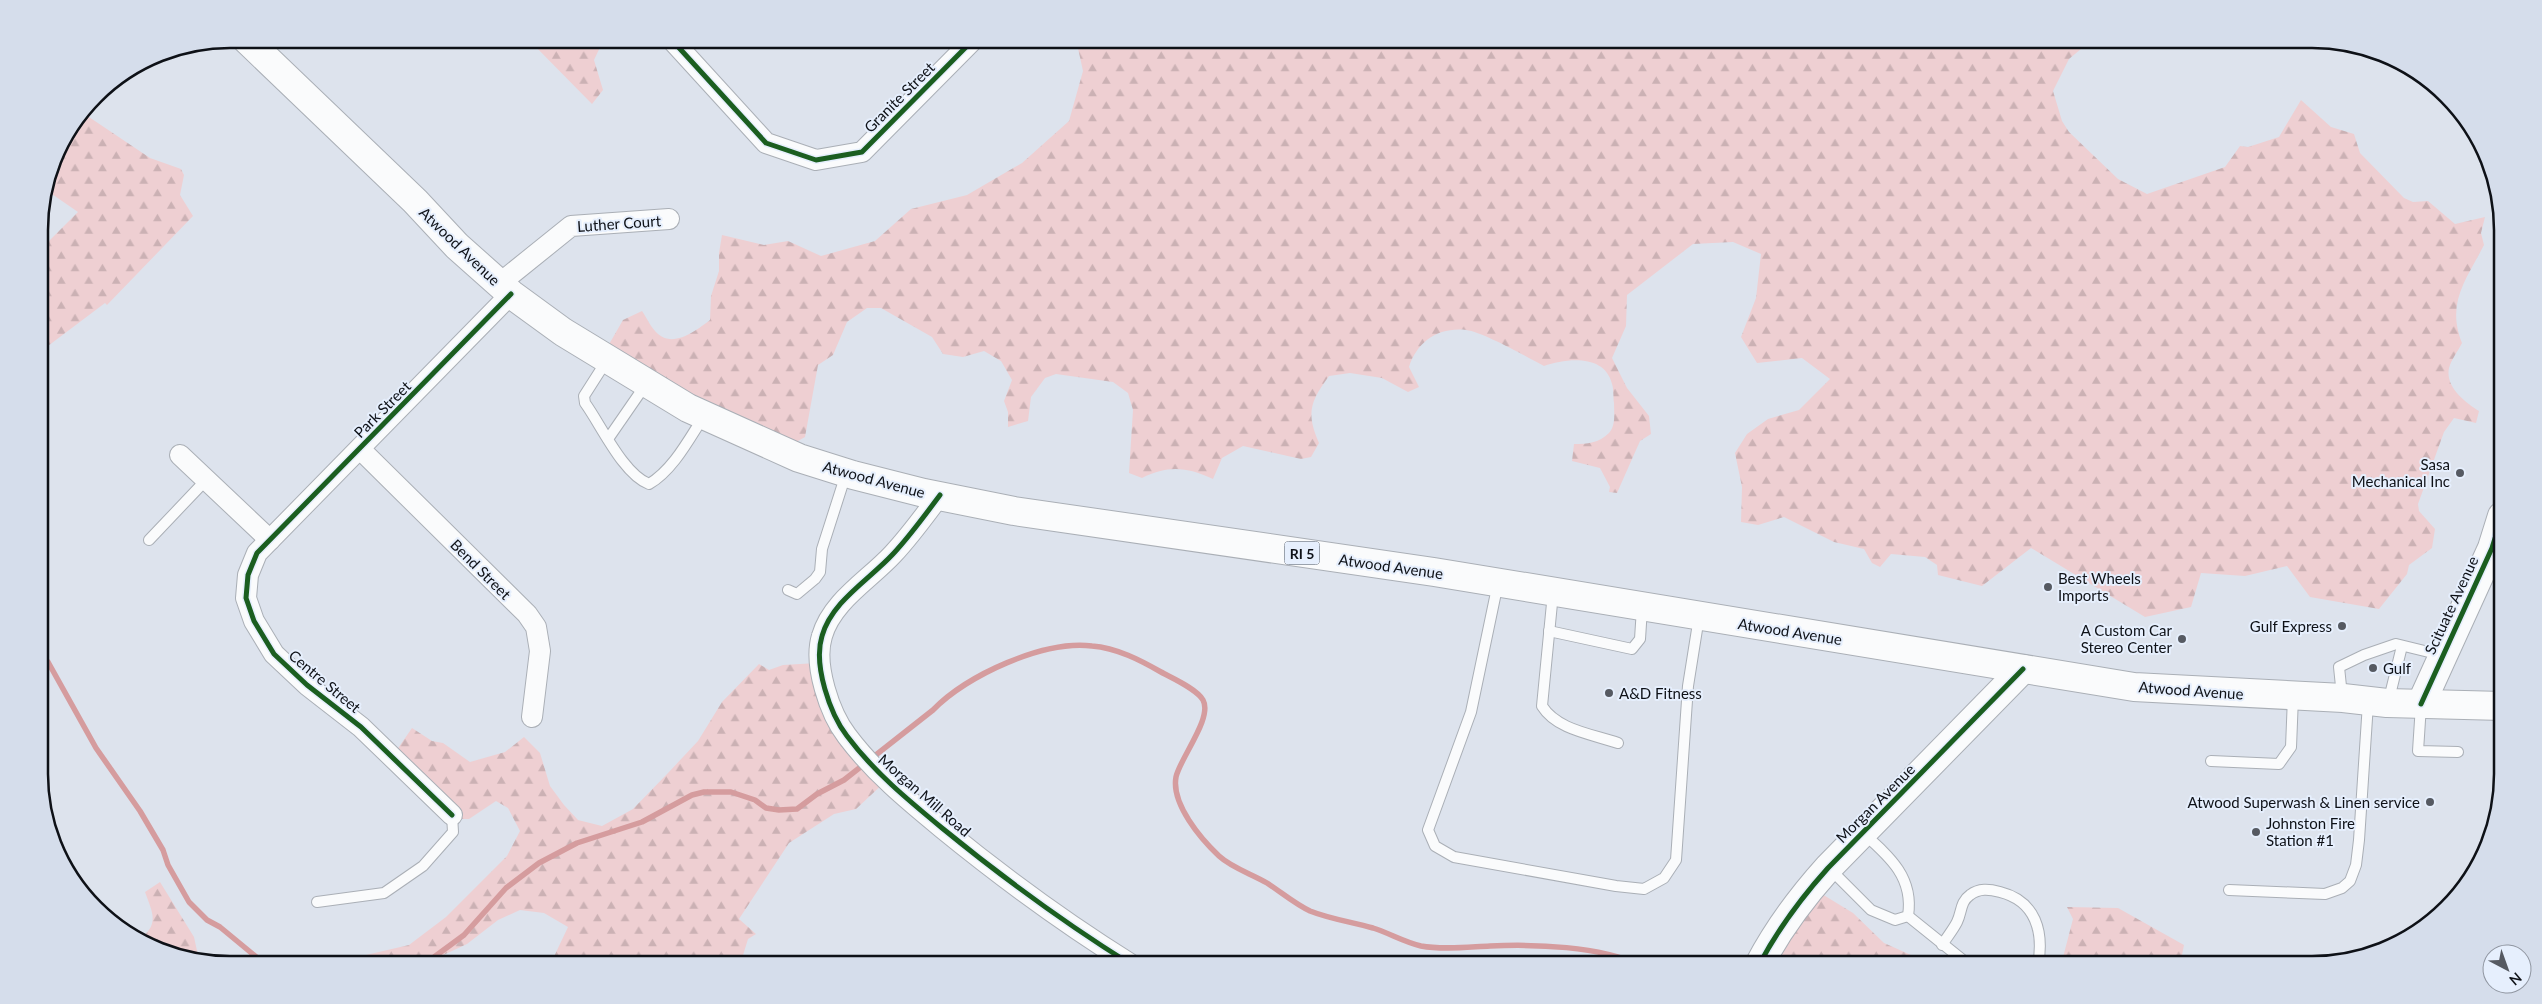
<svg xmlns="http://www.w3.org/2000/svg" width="2542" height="1004" font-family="Lato,sans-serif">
  <defs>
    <pattern id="forest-firs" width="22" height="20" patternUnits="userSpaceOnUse" patternTransform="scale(1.25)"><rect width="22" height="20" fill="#eecfd2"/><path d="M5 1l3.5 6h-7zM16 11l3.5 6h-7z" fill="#cbb1b4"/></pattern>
  </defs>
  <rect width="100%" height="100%" fill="#dde3ed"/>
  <g fill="url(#forest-firs)">
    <polygon points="528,39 604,39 594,60 603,90 592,104"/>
    <path d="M 1076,39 L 2093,39 L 2069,59 L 2053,91 L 2062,121 L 2069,132 L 2118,179 L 2147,194 L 2225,167 L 2240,146 L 2248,147 L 2279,137 L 2301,100 L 2331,127 L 2354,134 L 2360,153 L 2404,198 L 2413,202 L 2428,201 L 2455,224 L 2485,217 L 2481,233 L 2484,245 C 2466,280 2446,303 2462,343 C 2458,351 2451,360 2449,368 C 2445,387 2465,402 2479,411 L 2476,423 L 2454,418 L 2444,432 L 2418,504 L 2419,511 L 2435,529 L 2432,548 L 2409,565 L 2407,574 L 2379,609 L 2310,597 L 2287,566 L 2245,576 L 2201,573 L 2191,607 L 2145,617 L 2031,548 L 1982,586 L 1938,575 L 1937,565 L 1925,557 L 1891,554 L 1880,567 L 1872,563 L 1864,549 L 1834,542 L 1784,517 L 1758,525 L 1741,522 L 1742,487 L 1735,453 L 1747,434 L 1768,419 L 1799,410 L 1830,379 L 1802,358 L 1757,363 L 1741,337 L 1756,298 L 1761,254 L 1733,242 L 1693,244 L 1627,295 L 1626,326 L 1612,358 L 1627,388 L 1649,416 L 1651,434 L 1640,441 L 1617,493 L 1609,492 L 1610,487 L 1600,468 L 1572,461 L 1574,444 C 1587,444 1599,443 1609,433 C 1616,425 1614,413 1614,403 C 1613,397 1614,390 1612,384 C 1605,354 1567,358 1544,366 C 1527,357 1483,332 1466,330 C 1438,327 1417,342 1409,367 L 1419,387 L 1408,392 L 1382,378 L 1350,373 L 1329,376 C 1310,402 1306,413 1319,443 L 1311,457 L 1301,459 L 1243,446 L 1222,458 L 1213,479 C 1187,467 1168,465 1142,478 L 1129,473 L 1133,410 L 1128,393 L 1113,382 L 1056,374 L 1045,378 L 1031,397 L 1028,421 L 1008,427 L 1008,412 L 1004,401 L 1012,380 L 1001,361 L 984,351 L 963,357 L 943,354 L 932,337 L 881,308 L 867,308 L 847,322 L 833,355 L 818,365 L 805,437 L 782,450 L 604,353 L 623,320 L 642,311 C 647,318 651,328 658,334 C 674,348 697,330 710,320 L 711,296 L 719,271 L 719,253 L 722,235 L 764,245 L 788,241 L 821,256 L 875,241 L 911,209 L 967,195 L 1022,163 L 1069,121 L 1083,71 Z"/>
    <polygon points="83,113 150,158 181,169 184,175 180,195 193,216 107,305 105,303 40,352 39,251 78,212 46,190 59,145"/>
    <polygon points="817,663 828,704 886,781 856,809 834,814 789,843 739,919 756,934 748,939 740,965 550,965 568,927 544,913 520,910 498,920 467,944 422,965 320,965 315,957 353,958 409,945 446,917 507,856 520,831 508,808 496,801 469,819 456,819 392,757 412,728 432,741 443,743 470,762 505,752 524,737 540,753 550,786 564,805 578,820 602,826 633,809 668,773 698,741 722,702 759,664 769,670 783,665"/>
    <path d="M 160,882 L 194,937 L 199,960 L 168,955 L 138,940 C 160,925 153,914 145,892 Z"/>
    <polygon points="1817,891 1853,913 1884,943 1920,959 1919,965 1760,965"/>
    <polygon points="2067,907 2118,908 2184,945 2180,965 2061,965 2073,919"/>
  </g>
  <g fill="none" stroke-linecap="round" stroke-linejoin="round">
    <g stroke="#d59c9e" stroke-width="5.5">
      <polyline points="42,656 48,662 96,748 140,811 163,850 168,865 189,902 207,920 220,927 266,965"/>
      <path d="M 420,965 L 430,960 L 464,935 L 506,888 L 539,863 L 577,843 L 642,822 L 692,795 L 704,792 L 731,792 L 755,800 L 766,808 L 779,810 L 797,809 L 817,794 L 844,780 L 933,710 C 967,675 1044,640 1092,646 C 1117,648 1140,660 1161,672 C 1172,678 1197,689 1203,700 C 1213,718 1180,758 1176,777 C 1171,804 1201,839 1219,856 C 1232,868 1252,874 1267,883 C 1281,892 1295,904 1310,911 C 1330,919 1352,922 1373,928 C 1389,933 1404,942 1421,946 C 1443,950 1468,947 1490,946 C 1535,944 1599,946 1640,965"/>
    </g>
    <defs>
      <g id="lane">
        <path d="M 607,360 L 584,396 L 585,403 C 601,425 623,474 649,484 C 673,470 689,439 704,416"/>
        <polyline points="608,439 646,384"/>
        <polyline points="149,540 206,480"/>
        <polyline points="1498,583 1471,712 1428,830 1435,846 1454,857 1616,886 1644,889 1664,878 1676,860 1688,686 1699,617"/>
        <polyline points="788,590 797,594 815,579 820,572 822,549 846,474"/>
        <path d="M 1553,593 L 1542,706 C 1557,730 1592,734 1618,743"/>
        <polyline points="1549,631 1632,649 1640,639 1642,608"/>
        <polyline points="2342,696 2339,667 2364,655 2396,644 2441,655"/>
        <polyline points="2388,703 2402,646"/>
        <polyline points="2421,705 2418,751 2458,752"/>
        <polyline points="2211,761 2279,764 2291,747 2293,697"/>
        <path d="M 1829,868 L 1871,910 L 1895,920 L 1908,916 C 1914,878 1890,857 1864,834"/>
        <polyline points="2229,890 2325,894 2342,888 2350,881 2356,865 2359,840 2368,703"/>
        <polyline points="317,902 384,893 423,866 453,832 452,815"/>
        <polyline points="1908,916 1969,965"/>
        <path d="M 1942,945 C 1947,937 1953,930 1957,922 C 1962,912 1960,902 1970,895 C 1979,888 1989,889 2000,892 C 2036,901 2044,932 2038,965"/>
      </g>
      <g id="street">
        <polyline points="671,39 766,143 816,160 862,152 974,39"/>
        <polyline points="499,284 571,226 669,219"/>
        <polyline points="360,449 527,614 536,627 540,651 532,717"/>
        <polyline points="180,455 270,540"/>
        <path d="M 940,495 C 925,515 910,536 893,554 C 869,580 832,601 822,636 C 813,665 830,714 847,736 C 874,772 908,800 942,828 C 1002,877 1066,924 1132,965"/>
        <polyline points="452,815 361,727 307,685 274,654 254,621 246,598 248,575 257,553 511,294"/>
      </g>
      <g id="secondary">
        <polyline points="2421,704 2492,548 2502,516"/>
        <path d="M 1759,965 C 1778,929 1801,898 1828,868 L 2023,669"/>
      </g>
      <polyline id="primary" points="246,39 415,201 457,246 511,294 563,332 688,408 799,458 853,475 924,493 1014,511 1434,572 2134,687 2343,698 2387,703 2503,706"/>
    </defs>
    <use href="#lane" stroke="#aaafb6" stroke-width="12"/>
    <use href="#street" stroke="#aaafb6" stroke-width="22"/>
    <use href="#secondary" stroke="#aaafb6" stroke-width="30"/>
    <use href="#primary" stroke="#aaafb6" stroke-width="30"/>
    <use href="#lane" stroke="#fafbfc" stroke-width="10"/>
    <use href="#street" stroke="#fafbfc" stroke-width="20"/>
    <use href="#secondary" stroke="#fafbfc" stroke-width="28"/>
    <use href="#primary" stroke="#fafbfc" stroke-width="28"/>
    <defs>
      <g id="cycleway">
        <polyline points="671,39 766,143 816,160 862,152 974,39"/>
        <path d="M 940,495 C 925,515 910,536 893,554 C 869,580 832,601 822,636 C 813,665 830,714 847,736 C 874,772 908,800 942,828 C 1002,877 1066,924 1132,965"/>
        <polyline points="2421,704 2492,548 2502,516"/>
        <polyline points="452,815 361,727 307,685 274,654 254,621 246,598 248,575 257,553 511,294"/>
        <path d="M 1759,965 C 1778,929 1801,898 1828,868 L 2023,669"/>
      </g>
    </defs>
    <use href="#cycleway" stroke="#e6effd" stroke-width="8"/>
    <use href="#cycleway" stroke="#1b5e20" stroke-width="5"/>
  </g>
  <g fill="#565a62" stroke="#e6effd" stroke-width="2">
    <circle cx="2460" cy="473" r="5"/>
    <circle cx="2048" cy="587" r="5"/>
    <circle cx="2342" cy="626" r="5"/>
    <circle cx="2182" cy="639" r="5"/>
    <circle cx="2373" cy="668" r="5"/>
    <circle cx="1609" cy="693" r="5"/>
    <circle cx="2430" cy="802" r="5"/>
    <circle cx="2256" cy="832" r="5"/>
  </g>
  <g text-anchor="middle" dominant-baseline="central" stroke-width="4" stroke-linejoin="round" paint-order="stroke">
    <rect fill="#e6effd" stroke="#4f545c" stroke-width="1" x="1284.5" y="541.5" width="35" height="23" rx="4"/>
    <g font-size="14" font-weight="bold" fill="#0e1117">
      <text x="1302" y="553">RI 5</text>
    </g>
    <g font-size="15" fill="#0e1117" stroke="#e6effd">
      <text transform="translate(899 97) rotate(-45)">Granite Street</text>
      <text transform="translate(619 223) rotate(-4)">Luther Court</text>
      <text transform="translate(460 246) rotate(44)">Atwood Avenue</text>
      <text transform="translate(382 409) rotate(-45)">Park Street</text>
      <text transform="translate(874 479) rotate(15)">Atwood Avenue</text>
      <text transform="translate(1391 566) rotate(8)">Atwood Avenue</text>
      <text transform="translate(481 569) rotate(45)">Bend Street</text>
      <text transform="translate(2451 605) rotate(-65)">Scituate Avenue</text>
      <text transform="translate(1790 631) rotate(9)">Atwood Avenue</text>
      <text transform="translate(325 681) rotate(40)">Centre Street</text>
      <text transform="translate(2191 690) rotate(4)">Atwood Avenue</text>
      <text transform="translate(925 795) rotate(41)">Morgan Mill Road</text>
      <text transform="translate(1875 803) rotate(-45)">Morgan Avenue</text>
    </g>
    <g font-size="15" fill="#0e1117" stroke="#e6effd" text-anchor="end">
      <text x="2450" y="464">Sasa<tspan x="2450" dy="17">Mechanical Inc</tspan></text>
      <text x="2058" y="578" text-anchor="start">Best Wheels<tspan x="2058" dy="17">Imports</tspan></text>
      <text x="2332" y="626">Gulf Express</text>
      <text x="2172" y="630">A Custom Car<tspan x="2172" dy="17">Stereo Center</tspan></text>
      <text x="2383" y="668" text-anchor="start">Gulf</text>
      <text x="1619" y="693" text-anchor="start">A&amp;D Fitness</text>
      <text x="2420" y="802">Atwood Superwash &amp; Linen service</text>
      <text x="2266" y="823" text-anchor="start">Johnston Fire<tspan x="2266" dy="17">Station #1</tspan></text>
    </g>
  </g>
  <path d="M0 0H2542V1004H0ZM230 48H2312A182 182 0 0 1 2494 230V774A182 182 0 0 1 2312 956H230A182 182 0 0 1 48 774V230A182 182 0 0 1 230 48Z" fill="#d5ddeb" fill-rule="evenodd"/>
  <path fill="none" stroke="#0e1117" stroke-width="2.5" d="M230 48H2312A182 182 0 0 1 2494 230V774A182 182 0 0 1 2312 956H230A182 182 0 0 1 48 774V230A182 182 0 0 1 230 48Z"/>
  <g transform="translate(2507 969) rotate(139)"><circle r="24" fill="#e6effd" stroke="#9096a1"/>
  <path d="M0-4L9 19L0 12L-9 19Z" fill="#565a62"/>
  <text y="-8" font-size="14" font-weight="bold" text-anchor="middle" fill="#0e1117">N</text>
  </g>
</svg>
